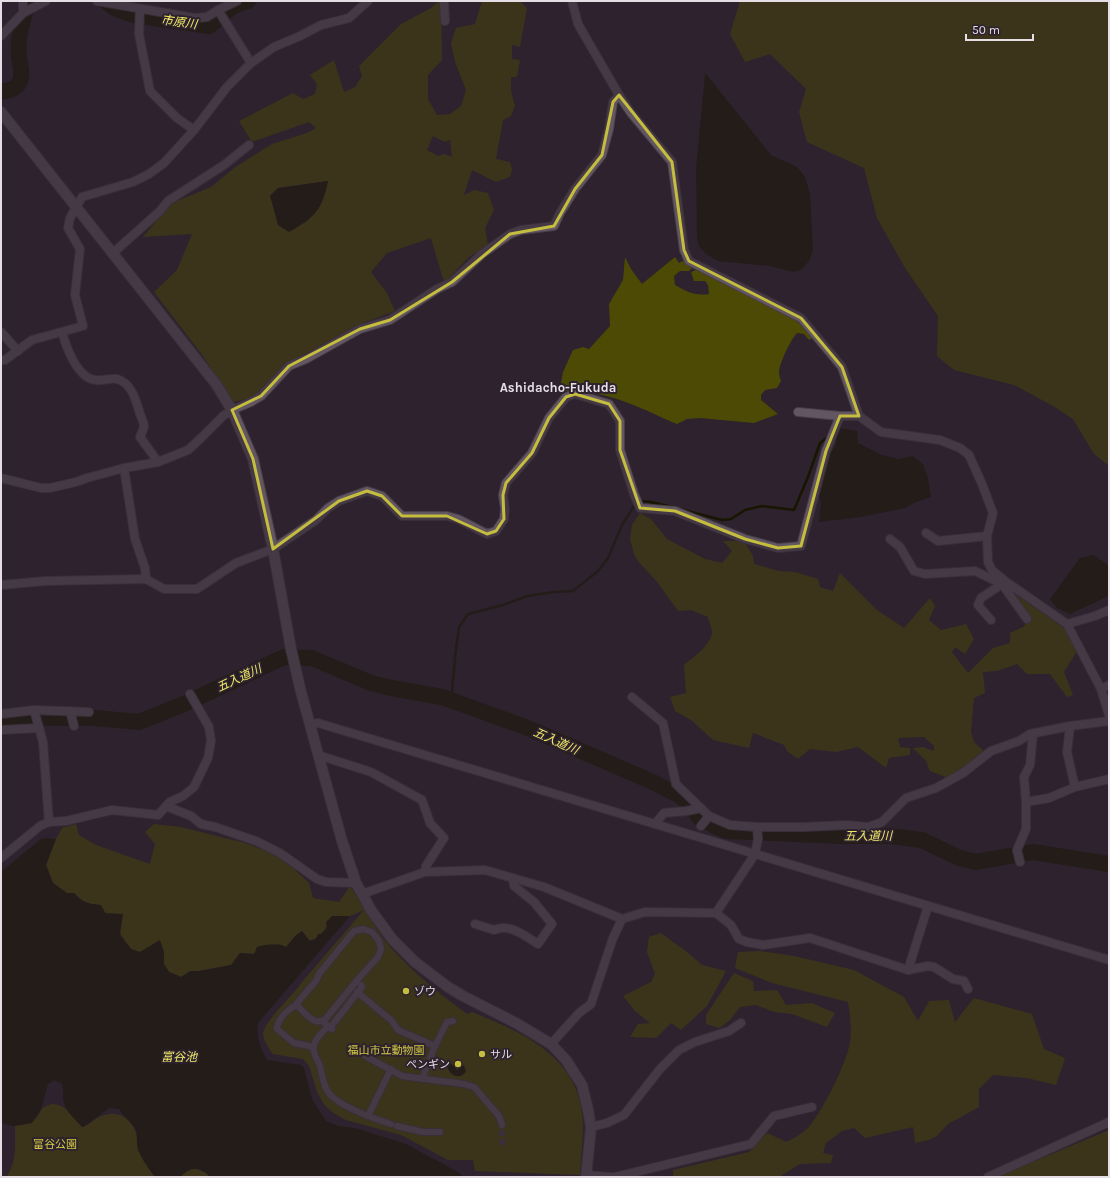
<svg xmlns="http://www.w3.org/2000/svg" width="1110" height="1178" font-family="Karla,'Noto Sans JP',sans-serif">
  <rect width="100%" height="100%" fill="#2d222d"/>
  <g fill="#4d4a06" fill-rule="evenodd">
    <path d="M 439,1 L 441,1 L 442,60 L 428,75 L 428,99 L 437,115 L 450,114 L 461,106 L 466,90 L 455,62 L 451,43 L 456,28 L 475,24 L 482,1 L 520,1 L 527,8 L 520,47 L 512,45 L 512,59 L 520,60 L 517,77 L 511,77 L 511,91 L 515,106 L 511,116 L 503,120 L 496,159 L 510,162 L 512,170 L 510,177 L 496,182 L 472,170 L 464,195 L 474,190 L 488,193 L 494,210 L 485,228 L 488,245 L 469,257 L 446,281 L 443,279 L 431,238 L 387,253 L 371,272 L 387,293 L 395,311 L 363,323 L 286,364 L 252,398 L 233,402 L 203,356 L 154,292 L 177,270 L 192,234 L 143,237 L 170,204 L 211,187 L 234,168 L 272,144 L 307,133 L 316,128 L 309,122 L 252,142 L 239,121 L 293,93 L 303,99 L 315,94 L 317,84 L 310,75 L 334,60 L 344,92 L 355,87 L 362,76 L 359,66 L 401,24 L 431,8 ZM 433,136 L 445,142 L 450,140 L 452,157 L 444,154 L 438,156 L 427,150 ZM 328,181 C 324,201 320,210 305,223 L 270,196 L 278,188 Z"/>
    <polygon points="740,1 1109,1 1109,466 1094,454 1073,419 1053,406 1014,385 954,370 937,356 938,316 905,268 877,218 864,168 807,142 799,112 806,89 770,54 745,62 730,34"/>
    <path d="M 625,257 L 631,269 L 642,284 L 675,257 L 679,263 L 685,260 L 692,268 L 689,271 L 680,271 L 674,276 L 675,285 C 687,292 695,296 709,294 L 708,285 L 705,281 L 694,281 L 691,272 L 696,270 L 728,282 L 794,319 L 814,337 L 809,340 L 804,334 L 797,333 C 790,341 781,360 779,371 C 779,375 780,378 781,381 L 777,388 L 765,390 L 761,395 L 761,400 L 778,414 L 754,423 L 700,418 L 687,419 L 677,424 C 642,409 606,389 567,392 L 561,383 L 563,372 L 573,350 L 583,347 L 589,349 L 610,326 L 609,304 L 623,280 Z"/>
    <path d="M 640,513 L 651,519 L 667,539 L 705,559 L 722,563 L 732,551 L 723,541 L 744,541 L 753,556 L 754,564 L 779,571 L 795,572 L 818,579 L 820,587 L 833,591 L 840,573 L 877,610 L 904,628 L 930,598 L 935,606 L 929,620 L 941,630 L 966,624 L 974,639 L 965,654 L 955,647 L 952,652 L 968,673 L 993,648 L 1010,643 L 1010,633 L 1023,627 L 1031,619 L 1012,592 L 1072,633 L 1079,648 L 1064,672 L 1073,695 L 1067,697 L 1050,674 L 1027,674 L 1017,664 L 997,671 L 983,672 L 985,693 L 974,698 L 971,732 L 974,742 L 986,753 L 948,778 L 930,771 L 926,761 L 913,748 L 923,747 L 934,751 L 934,746 L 924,737 L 898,738 L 900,747 L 910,748 L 910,755 L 889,758 L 886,768 L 858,747 L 836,752 L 810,749 L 798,759 L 787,751 L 784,745 L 753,733 L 749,748 L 713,740 L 691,720 L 675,711 L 670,697 L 686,693 L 684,665 C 692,658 711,645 712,633 C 712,628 709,622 708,617 L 691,610 L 678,611 L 658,583 L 638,561 L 634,554 L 630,539 L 632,525 Z"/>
    <path d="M 76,824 L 79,835 L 96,845 L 150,864 L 155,844 L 145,832 L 154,824 L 181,827 L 245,843 L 280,856 L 309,883 L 313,898 L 339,902 L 350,886 C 362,904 371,921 383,938 C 406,967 437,992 467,1014 L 472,1012 C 524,1033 581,1058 583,1123 C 583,1140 581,1157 580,1175 L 475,1171 L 473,1160 L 448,1160 L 401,1135 L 346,1120 L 335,1114 L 325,1106 L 317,1092 L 309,1066 L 303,1059 L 273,1054 C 269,1049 264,1041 263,1035 C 262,1023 295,994 302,982 L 364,910 L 350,916 L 332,916 C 327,928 322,936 309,941 L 302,931 L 286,947 L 279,944 L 254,954 L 240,953 L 231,965 L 199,971 L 190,971 L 182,977 L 169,972 L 164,964 L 164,952 L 159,941 L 140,952 L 131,949 L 100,905 C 88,904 82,902 74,893 L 67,893 L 53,883 L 46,865 L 56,839 L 62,828 Z"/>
    <polygon points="661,933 687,952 702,965 726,971 707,1006 681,1030 671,1023 656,1038 630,1037 638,1024 650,1023 635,1011 623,996 651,982 655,974 647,952 649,937"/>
    <path d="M 761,951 L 794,956 L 854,970 L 904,997 L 918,1021 L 929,1001 L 949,1000 L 955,1022 L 974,998 L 1032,1014 L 1044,1049 L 1065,1058 L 1056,1085 L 1027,1078 L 993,1075 L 979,1089 L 979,1107 L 948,1124 L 937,1136 L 929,1140 L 915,1143 L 913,1127 L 865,1138 L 854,1128 L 842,1131 L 826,1143 L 823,1153 L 833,1155 L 831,1163 L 800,1164 L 782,1175 L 782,1177 L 673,1177 L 673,1170 L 749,1152 L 767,1133 L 787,1142 C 794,1138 803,1133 808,1128 C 822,1112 847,1063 850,1042 C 852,1029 850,1015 848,1002 L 772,983 L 735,968 L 738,952 Z"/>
    <polygon points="734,973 753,981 754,991 777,990 786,1005 812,1003 835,1013 827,1027 792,1014 774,1012 756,1005 740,1007 730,1020 720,1028 706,1024 706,1015"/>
    <path d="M 52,1104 C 66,1104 73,1117 82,1127 C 91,1125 96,1115 110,1114 C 126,1112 136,1127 138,1141 C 138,1144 137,1147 139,1150 C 142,1160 149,1169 155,1177 L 6,1177 C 17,1164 15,1142 15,1126 C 21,1125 29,1124 34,1120 C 43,1113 37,1108 52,1104 Z"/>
    <polygon points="1109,1130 1109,1177 997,1177"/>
    <polygon points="194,1168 206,1173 210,1177 180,1177 188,1170"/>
  </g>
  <g fill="#181600">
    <polygon points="705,74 706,74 771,155 797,167 805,177 810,194 813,250 809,261 801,270 794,272 770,266 718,261 706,254 699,246 697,238 696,168"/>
    <path d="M 328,181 C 322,210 314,218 289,232 L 278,225 L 270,196 L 278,188 Z"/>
    <path d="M 839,428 L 857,431 L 858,443 L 882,455 L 898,459 L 913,456 L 923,464 L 928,478 L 931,497 L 916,502 L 905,508 L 861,517 L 819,522 L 821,502 L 818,493 L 830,453 C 835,449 838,440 836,434 Z"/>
    <polygon points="1094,555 1109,566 1109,596 1070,614 1057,608 1050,599 1080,558"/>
    <path d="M 47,838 L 56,839 L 46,865 L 53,883 L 67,893 L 74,893 C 82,902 88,904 101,905 L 105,913 L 123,914 L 120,935 L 131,949 L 140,952 L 160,940 L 164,952 L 164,964 L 169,972 L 181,977 L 190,971 L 199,971 L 231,965 L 240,953 L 254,954 L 257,947 C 268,944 276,943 286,947 L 295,936 L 302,931 L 310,941 L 316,939 L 318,934 L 321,934 L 327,928 L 326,922 L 332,916 L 350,916 L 258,1023 C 256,1037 260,1047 267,1060 L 301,1065 L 304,1068 L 312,1099 L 326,1121 L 338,1126 L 355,1128 L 406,1144 L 458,1172 L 463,1177 L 210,1177 C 199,1165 191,1167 180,1177 L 155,1177 C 149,1169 142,1159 138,1150 C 136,1143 138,1135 135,1128 C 131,1121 123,1117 119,1109 L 109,1108 L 85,1126 L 82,1127 C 76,1120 66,1112 64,1103 C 62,1097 64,1091 62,1084 L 54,1080 L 48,1084 L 41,1109 L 32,1123 L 13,1126 L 1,1123 L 1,872 L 41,839 Z"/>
    <path d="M 451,1063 L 451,1064 L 454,1066 L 457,1070 L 464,1065 L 466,1072 L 461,1076 C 453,1077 449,1073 447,1066 Z"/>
  </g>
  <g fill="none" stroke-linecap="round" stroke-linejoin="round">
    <g stroke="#181600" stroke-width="2.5">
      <polyline points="680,509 722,520 731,519 745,510 762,506 794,510 808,477 820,443 829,436"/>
      <polyline points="453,701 452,692 455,658 459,627 468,614 503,605 527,596 554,592 573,591 598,571 608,558 622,525 634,506 641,501 651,502 672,507"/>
    </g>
    <g stroke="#181600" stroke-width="16">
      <polyline points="105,1 116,9 133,15 209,26 233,6 248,1"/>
      <path d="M 1,92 C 9,90 15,90 19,83 C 24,76 20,66 19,58 C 17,37 22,21 29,1"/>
      <polyline points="1,723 22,718 95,718 139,722 184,704 284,657 312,658 371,683 391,688 442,697 528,728 655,783 680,796 688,803 700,818 715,826 727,831 842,836 890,836 922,840 957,857 975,862 1033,852 1109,864"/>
    </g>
    <polyline stroke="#493e49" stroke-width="6" stroke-dasharray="6 3" stroke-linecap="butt" points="502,1145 502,1125"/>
    <defs>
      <g id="pedestrian">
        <polyline points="357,992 392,1021 398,1030 435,1046"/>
        <path d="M 298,1005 C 289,1007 277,1020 277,1029 L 294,1043 L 314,1047"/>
        <path d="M 323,1022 L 359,978 L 378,957 L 381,949 L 379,941 L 372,932 L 363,929 L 354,931 L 319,974 L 316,981 L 297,1003 C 299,1009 309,1018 315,1021 C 320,1023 317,1020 322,1021 C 325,1022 329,1027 332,1029"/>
        <path d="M 328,1026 C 322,1033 311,1042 314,1052 C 315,1057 318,1061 320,1066 C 322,1075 323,1084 328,1092 C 338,1106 375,1119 391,1124"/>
        <polyline points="330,1028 362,987 361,985"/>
        <polyline points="358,1049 367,1057 402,1076 464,1084 474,1087 499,1116 502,1125"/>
        <polyline points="422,1079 435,1046 447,1022 453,1021"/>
        <polyline points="368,1116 391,1069"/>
        <polyline points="397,1126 423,1132 440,1132"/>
      </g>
      <g id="minor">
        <polyline points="97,1 195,18 207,17 218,10 237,1"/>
        <polyline points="444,1 445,21"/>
        <polyline points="572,1 578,24 619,95 631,113 672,162 684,250 689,261 801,318 842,367 859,416 881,432 940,440 960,448 969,455 982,484 993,513 987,536 988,562 992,570 1005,581 1067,624 1101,689 1109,715"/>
        <polyline points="140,9 139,34 150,91 177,118 194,130"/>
        <polyline points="218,10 251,63"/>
        <polyline points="23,13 23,1"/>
        <polyline points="1,36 23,13 46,1"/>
        <polyline points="113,253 160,211 168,201 224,165 249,145"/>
        <polyline points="1,332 18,351"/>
        <path d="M 62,332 C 66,346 74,368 87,377 C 98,384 109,377 117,379 C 132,383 136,401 140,414 C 141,417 144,422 144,426 C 144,429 141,434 140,437 L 158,462"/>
        <polyline points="1,360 5,360 32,340 83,326 75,295 80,249 68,228 70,218 82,197 133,182 149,174 164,163 194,130 227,87 251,63 274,47 300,36 321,25 349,18 368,1"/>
        <polyline points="798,412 840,416 859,416"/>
        <polyline points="124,468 135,539 145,568 146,579"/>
        <polyline points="1,478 41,488 50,488 76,482 87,478 124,468 158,462 188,450 200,439 223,416 232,410 251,402 261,396 289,366 306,359 360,329 390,320 437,289 452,282 482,254 510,234 521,230 554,226 560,213 575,189 602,155 609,129 613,102 619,95"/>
        <polyline points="926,533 938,541 987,536"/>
        <polyline points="890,539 900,547 914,571 925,574 975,571 1002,584 1005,581"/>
        <polyline points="1,585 45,581 146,579 164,589 197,589 236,563 273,549 316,520 328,508 339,501 367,491 382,496 402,516 447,516 458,519 487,534 496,531 504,519 505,509 503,495 506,483 532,453 549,418 566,397 575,394 609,404 620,421 620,450 634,494 640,508 675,511 745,539 778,548 801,546 826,451 840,416"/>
        <polyline points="991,620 978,605 981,598 1002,584 1027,619"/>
        <polyline points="1067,624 1095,616 1109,610"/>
        <polyline points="1101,689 1109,685"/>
        <polyline points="632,697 663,723 676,784 709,816 730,825 757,827 804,827 846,825 868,827 882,822 906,798 936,788 963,773 991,751 1019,741 1030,734 1070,726 1109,721"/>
        <polyline points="34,710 43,742 49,822"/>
        <polyline points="70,711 74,726"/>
        <polyline points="1,714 34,710 89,712"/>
        <polyline points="310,725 318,723 1109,960"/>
        <polyline points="1070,726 1067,752 1075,787"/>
        <polyline points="1,730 39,728"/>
        <polyline points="318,755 371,772 422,800 430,823 444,838 426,866 425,872"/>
        <polyline points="1026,802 1049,798 1075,787 1109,779"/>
        <polyline points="166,806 191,816 201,824 215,827 256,841 280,853 317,879 326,882 356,883"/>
        <polyline points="655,824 664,813 686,811 701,808"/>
        <polyline points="701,826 709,816"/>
        <polyline points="1,858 40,826 49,822 66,821 112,810 158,815 170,802 183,796 194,787 208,758 211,741 209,727 190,694"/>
        <polyline points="1020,862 1017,850 1026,829 1026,802 1024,777 1030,765 1033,734"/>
        <polyline points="362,894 425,872 485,870 544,887 622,919"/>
        <polyline points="716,913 755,854 758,839 757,827"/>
        <path d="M 475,924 L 494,930 C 510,923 525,936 538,944 L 552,924 L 534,902 L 514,886 L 513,878"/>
        <polyline points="908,970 928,906"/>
        <polyline points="551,1044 579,1013 591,1004 613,938 622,919 645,912 716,913 731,925 739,939 747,942 763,945 810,938 908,970 928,966 934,967 953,979 964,981 968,989"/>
        <polyline points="591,1127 607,1123 624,1115 660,1069 679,1050 695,1042 729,1031 741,1023"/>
        <polyline points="586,1175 611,1177"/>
        <polyline points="615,1177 751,1144 774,1116 812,1107"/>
        <polyline points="988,1177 1109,1122"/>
      </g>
      <polyline id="tertiary" points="1,112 193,355 216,384 232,410 253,459 273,549 291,649 301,692 342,841 356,883 371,910 392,939 415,962 448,987 463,996 516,1023 551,1044 566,1060 582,1085 588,1110 591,1127 586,1177"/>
    </defs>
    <use href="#pedestrian" stroke="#473e47" stroke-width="8"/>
    <use href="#minor" stroke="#473e47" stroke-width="10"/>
    <use href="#tertiary" stroke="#473e47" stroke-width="12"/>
    <use href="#pedestrian" stroke="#625662" stroke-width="6"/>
    <use href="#minor" stroke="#625662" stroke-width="8"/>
    <use href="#tertiary" stroke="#625662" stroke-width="10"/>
  </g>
  <path d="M0 0H1110V1178H0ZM 619,95 L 672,162 L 684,250 L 689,261 L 801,318 L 842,367 L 859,416 L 840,416 L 826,451 L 801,546 L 778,548 L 745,539 L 675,511 L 640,508 L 620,450 L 620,421 L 609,404 L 575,394 L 566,397 L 549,418 L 532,453 L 506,483 L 503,495 L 504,519 L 496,531 L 487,534 L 447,516 L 402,516 L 382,496 L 367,491 L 339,501 L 273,549 L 253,459 L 232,410 L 261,396 L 289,366 L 360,329 L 390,320 L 452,282 L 510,234 L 554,226 L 575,189 L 602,155 L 613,102 Z" fill="#2d222d" fill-opacity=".55" fill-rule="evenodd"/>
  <path fill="none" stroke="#c4bd3e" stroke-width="3" stroke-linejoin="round" d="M 619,95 L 672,162 L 684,250 L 689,261 L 801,318 L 842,367 L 859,416 L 840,416 L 826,451 L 801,546 L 778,548 L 745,539 L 675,511 L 640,508 L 620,450 L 620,421 L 609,404 L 575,394 L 566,397 L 549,418 L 532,453 L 506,483 L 503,495 L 504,519 L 496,531 L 487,534 L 447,516 L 402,516 L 382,496 L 367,491 L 339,501 L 273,549 L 253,459 L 232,410 L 261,396 L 289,366 L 360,329 L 390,320 L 452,282 L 510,234 L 554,226 L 575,189 L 602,155 L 613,102 Z"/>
  <g fill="#c4bd3e" stroke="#2d222d" stroke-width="1.5">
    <circle cx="406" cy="991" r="4"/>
    <circle cx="482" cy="1054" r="4"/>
    <circle cx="458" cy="1064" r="4"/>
  </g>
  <g text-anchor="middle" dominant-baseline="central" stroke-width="4" stroke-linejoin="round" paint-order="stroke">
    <g font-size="11" fill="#e5dee5" stroke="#2d222d" text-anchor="start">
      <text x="414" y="991">ゾウ</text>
      <text x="490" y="1054">サル</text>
      <text x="450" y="1064" text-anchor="end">ペンギン</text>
    </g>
    <g font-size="11" fill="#d2ca43" stroke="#2d222d">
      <text x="386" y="1050">福山市立動物園</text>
      <text x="55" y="1144">富谷公園</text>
    </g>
    <g font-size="12" font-style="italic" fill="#f0e966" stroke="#2d222d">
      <text transform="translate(179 22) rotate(8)">市原川</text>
      <text transform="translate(239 678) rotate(-25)">五入道川</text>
      <text transform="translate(556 741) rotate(24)">五入道川</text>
      <text x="868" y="836">五入道川</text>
      <text x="179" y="1057">富谷池</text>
    </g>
    <g font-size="13" font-weight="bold" fill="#e5dee5" stroke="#2d222d">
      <text x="558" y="387">Ashidacho-Fukuda</text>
    </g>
  </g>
  <rect width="1110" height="1178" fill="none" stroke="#e5dee5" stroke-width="4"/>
  <path d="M966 34v6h67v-6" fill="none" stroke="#e5dee5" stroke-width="2"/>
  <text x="972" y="34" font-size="12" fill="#e5dee5" stroke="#2d222d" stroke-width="3" paint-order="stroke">50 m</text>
</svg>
